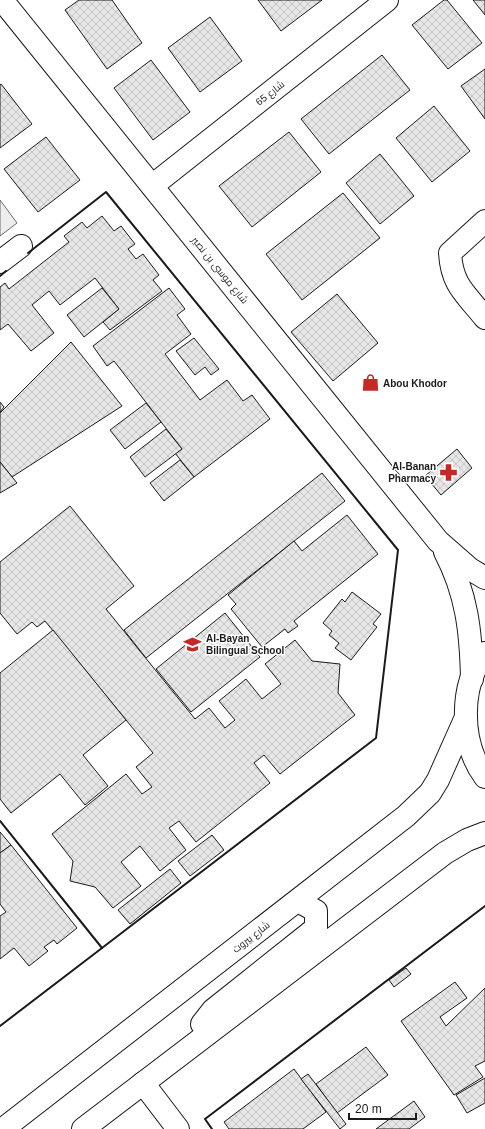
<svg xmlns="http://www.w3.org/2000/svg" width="485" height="1129" font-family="Helvetica,Cairo,sans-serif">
  <defs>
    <pattern id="building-cross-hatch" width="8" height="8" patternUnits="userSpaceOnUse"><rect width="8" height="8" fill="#e6e6e6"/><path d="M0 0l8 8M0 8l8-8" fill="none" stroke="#c5c5c5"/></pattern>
  </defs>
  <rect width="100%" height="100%" fill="#fff"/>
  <polygon fill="#ededed" stroke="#6a6a6a" points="0,200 17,223 0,236"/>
  <g fill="url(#building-cross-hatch)" stroke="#1a1a1a">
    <polygon points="79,0 112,0 142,43 107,69 65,10"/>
    <polygon points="258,0 322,0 281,31"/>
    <polygon points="444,0 447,0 482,43 448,69 412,25"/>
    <polygon points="473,0 485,0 485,15"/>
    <polygon points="210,17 242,61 200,92 168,48"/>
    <polygon points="382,55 410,90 329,154 301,119"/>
    <polygon points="151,60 190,112 153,140 114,88"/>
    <polygon points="485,69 485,119 461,86"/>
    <polygon points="1,84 32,124 0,148 0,85"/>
    <polygon points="434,106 470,151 432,182 396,138"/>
    <polygon points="289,132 321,172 252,227 219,186"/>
    <polygon points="46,137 80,180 38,212 4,169"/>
    <polygon points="380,154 414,196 380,224 346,183"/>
    <polygon points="343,193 380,238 302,300 266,254"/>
    <polygon points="102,216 114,231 121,226 135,244 128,249 136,259 143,254 159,275 153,280 162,291 110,330 103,322 119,309 95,278 60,305 49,291 32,305 54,333 31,351 8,324 0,330 0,287 5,283 9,289 69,242 64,236 82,222 87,228"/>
    <polygon points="102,288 119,309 84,337 67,315"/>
    <polygon points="169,288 185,309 177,315 191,334 165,354 200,400 227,380 243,401 252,395 270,419 194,477 175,453 182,449 114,361 107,366 93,346"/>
    <polygon points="337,294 378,343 333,381 291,332"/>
    <polygon points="194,338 219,369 211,375 205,367 195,375 176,351"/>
    <polygon points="71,342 122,406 12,477 0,462 0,413"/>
    <polygon points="0,402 4,407 0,412"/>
    <polygon points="146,403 161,422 125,449 110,430"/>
    <polygon points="166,429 182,449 145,477 130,457"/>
    <polygon points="457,449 472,468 441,495 425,476"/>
    <polygon points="180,460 194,477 164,501 150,483"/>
    <polygon points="0,462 17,483 0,493"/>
    <polygon points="322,473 345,501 146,658 124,630"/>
    <polygon points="70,506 134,586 106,609 195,719 209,708 225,728 235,720 219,701 246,679 262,699 281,684 265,664 295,640 312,661 340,664 338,693 355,715 280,774 264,755 254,763 270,783 196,842 179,821 169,828 186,850 160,871 140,846 121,862 141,886 113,908 95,887 70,881 73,861 52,834 126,774 142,794 152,787 136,767 153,753 45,621 37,627 32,622 17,634 0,613 0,562"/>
    <polygon points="347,515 378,554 294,621 298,626 288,633 285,629 262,647 231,609 236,604 228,595 294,541 302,551"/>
    <polygon points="352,592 381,614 373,624 377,627 351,660 335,648 339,643 329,635 332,631 323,623 342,599 345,602"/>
    <polygon points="225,613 260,657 191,712 156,669"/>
    <polygon points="53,630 126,720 83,755 108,786 85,805 60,774 11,813 0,799 0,673"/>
    <polygon points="0,832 11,845 0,853"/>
    <polygon points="212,835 224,850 190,876 178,861"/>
    <polygon points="11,845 77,928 57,944 54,940 44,947 48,951 29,966 14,948 0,959 0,916 6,912 0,904 0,853"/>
    <polygon points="170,869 181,883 130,924 118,910"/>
    <polygon points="406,968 411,974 394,987 389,980"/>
    <polygon points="455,982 467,998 440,1017 446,1026 485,988 485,1061 475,1066 483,1077 454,1095 401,1021"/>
    <polygon points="366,1047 388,1075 337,1113 316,1084"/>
    <polygon points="294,1069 326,1112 303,1129 229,1129 224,1122"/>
    <polygon points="308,1074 346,1124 340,1129 301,1079"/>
    <polygon points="485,1078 485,1103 467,1113 456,1095"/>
    <polygon points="414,1101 425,1117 409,1129 376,1129"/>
  </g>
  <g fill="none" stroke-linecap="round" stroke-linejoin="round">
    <defs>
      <g id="minor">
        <polyline points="2,0 438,541 470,569 485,578"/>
        <polyline points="152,186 387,0"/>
        <path d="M 485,221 L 450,253 C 452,286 466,294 485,318"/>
        <polyline points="0,262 21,246"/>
        <path d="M 445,552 C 467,594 471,632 472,679"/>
        <polyline points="143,1083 178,1129"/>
      </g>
      <g id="major">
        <path d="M 485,653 C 459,686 460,743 485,777"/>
        <polyline points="202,1024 213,1010 316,928 316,911 298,901"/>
        <polyline points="3,1129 406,816 430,793 438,780 466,717"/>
        <polyline points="83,1129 445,853 467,840 485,833"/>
      </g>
    </defs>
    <use href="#minor" stroke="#1a1a1a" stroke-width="24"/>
    <use href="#major" stroke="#1a1a1a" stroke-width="24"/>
    <use href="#minor" stroke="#fff" stroke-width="22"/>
    <use href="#major" stroke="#fff" stroke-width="22"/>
    <g stroke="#1a1a1a" stroke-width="2">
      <polyline points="0,276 6,271"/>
      <polyline points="0,821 102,948 376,738 398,550 106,192 28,253"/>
      <polyline points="0,1026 102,948"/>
      <polyline points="212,1129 205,1119 485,906"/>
    </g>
  </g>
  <defs>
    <symbol id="shop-bare" viewBox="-9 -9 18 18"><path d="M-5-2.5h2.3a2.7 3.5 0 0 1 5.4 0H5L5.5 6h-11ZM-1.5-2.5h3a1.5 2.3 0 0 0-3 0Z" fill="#c62828" stroke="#fff" stroke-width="2.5" paint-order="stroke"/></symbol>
    <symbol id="pharmacy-bare" viewBox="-9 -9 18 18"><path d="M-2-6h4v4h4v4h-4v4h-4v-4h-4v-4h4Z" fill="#c62828" stroke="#fff" stroke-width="2.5" paint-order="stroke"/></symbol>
    <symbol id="school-bare" viewBox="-9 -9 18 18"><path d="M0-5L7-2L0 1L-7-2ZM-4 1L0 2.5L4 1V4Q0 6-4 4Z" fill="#c62828" stroke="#fff" stroke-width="2.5" paint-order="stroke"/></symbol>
  </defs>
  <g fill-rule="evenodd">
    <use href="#shop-bare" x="358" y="370" width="25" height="25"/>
    <use href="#pharmacy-bare" x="436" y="460" width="25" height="25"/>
    <use href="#school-bare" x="180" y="632" width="25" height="25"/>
  </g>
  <g text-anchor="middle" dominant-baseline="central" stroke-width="3" stroke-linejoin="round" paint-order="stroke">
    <g font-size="10" fill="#1a1a1a" stroke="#fff">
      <text transform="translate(270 93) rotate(-38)">شارع 65</text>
      <text transform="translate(220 270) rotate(51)">شارع موسى بن نصير</text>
      <text transform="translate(251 937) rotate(-38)">شارع بيروت</text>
    </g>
    <g font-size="10" font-weight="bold" fill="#1a1a1a" stroke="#fff" text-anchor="start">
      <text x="383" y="383">Abou Khodor</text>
      <text x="436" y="466" text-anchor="end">Al-Banan<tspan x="436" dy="12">Pharmacy</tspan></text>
      <text x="206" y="638">Al-Bayan<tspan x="206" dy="12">Bilingual School</tspan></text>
    </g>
  </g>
  <path d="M349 1113v6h67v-6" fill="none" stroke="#1a1a1a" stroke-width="2"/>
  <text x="355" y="1113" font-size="12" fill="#1a1a1a" stroke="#ffffff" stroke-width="3" paint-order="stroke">20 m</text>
</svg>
